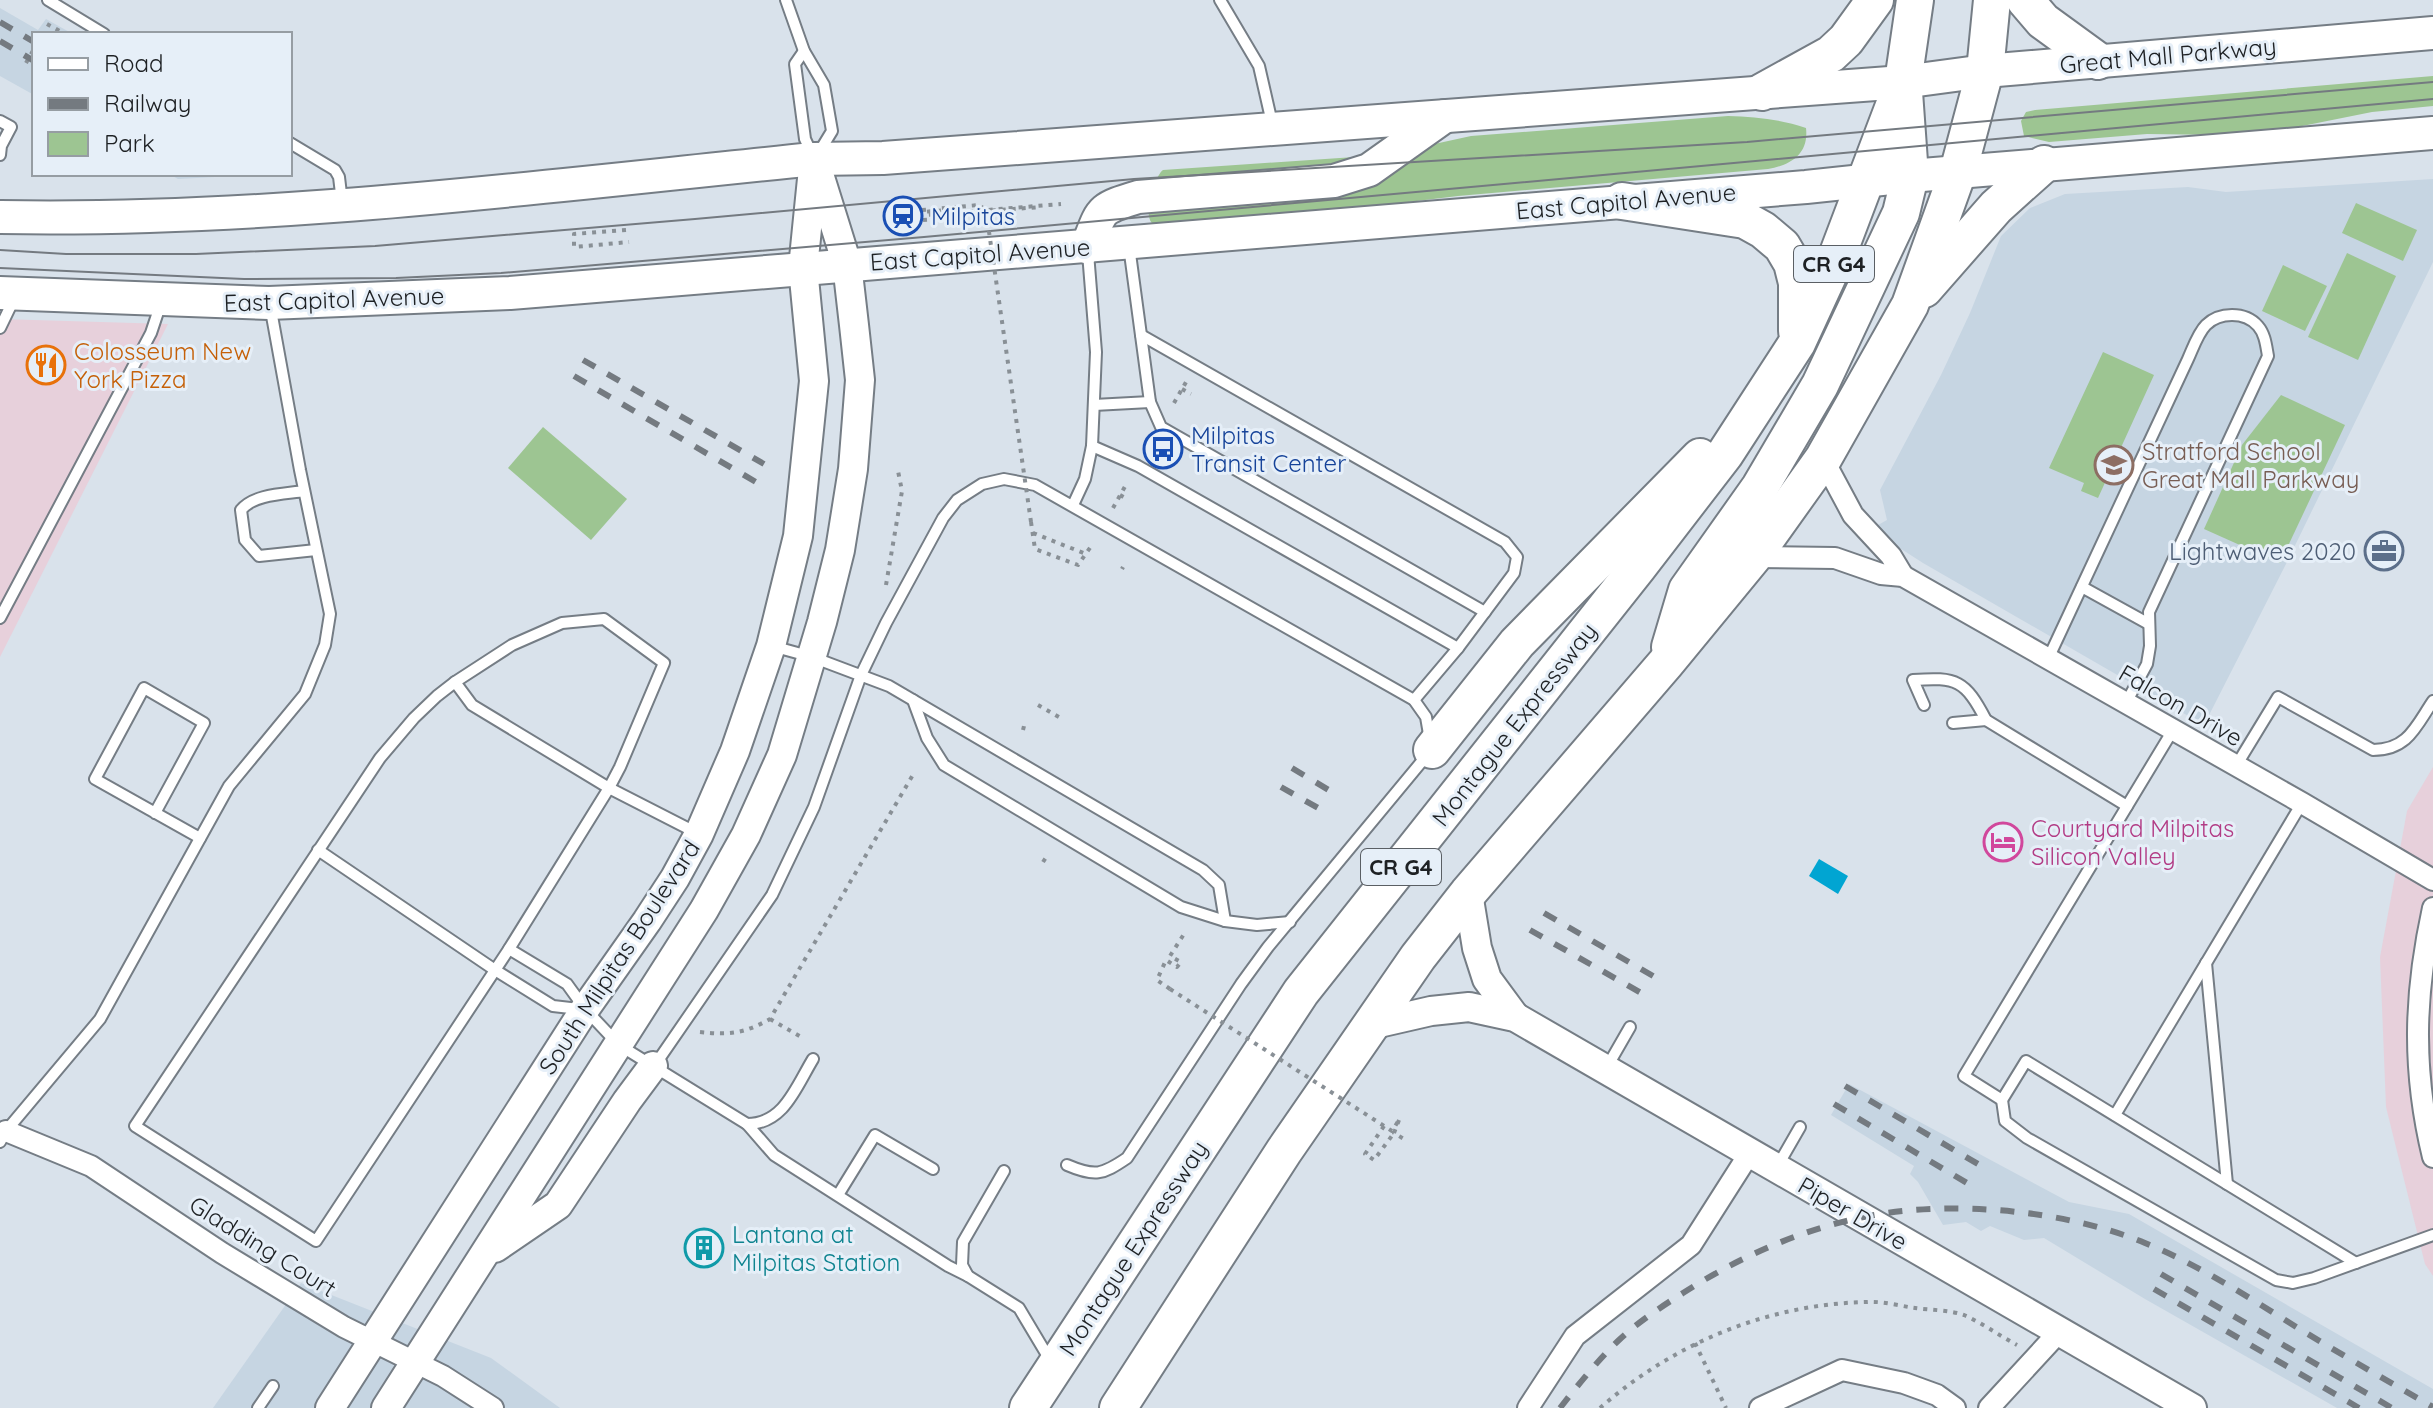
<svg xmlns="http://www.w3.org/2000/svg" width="2433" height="1408" font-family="Quicksand,sans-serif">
  <rect width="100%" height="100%" fill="#d9e2eb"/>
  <g fill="#e7d0db">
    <polygon points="0,319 168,324 0,657"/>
    <polygon points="2433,767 2433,1276 2425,1264 2386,1107 2380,957 2407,811"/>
  </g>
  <g fill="#c6d5e2">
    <polygon points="0,8 38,30 46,19 73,34 34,34 34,95 0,76"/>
    <polygon points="169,174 268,174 178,179"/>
    <polygon points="2433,179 2433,262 2286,564 2204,725 1923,563 1895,545 1878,525 1887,520 1880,490 1941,375 1970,313 2001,236 2030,208 2065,194 2188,187 2226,192"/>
    <polygon points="1849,1084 2069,1202 2129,1214 2433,1389 2433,1408 2337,1408 2145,1299 2044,1238 2024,1240 1990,1226 1981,1231 1966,1222 1943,1225 1918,1182 1910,1174 1914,1166 1831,1115"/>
    <polygon points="301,1283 491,1358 560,1408 213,1408"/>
  </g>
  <g fill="#9dc592">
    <polygon points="2433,76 2433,106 2372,112 2273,132 2223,135 2147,134 2049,142 2024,136 2021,121 2026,112 2035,110"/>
    <path d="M 1728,116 C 1755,117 1780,119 1806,128 C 1809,154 1791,165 1768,169 L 1458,196 L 1185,229 C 1176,228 1160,231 1153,224 C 1142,216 1154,177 1163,170 L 1384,155 L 1471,136 Z"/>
    <polygon points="2356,203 2417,230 2403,261 2342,233"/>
    <polygon points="2347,253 2396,276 2358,360 2308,337"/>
    <polygon points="2283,265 2327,286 2305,331 2262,311"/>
    <polygon points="2103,352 2154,375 2098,498 2081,491 2084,483 2049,468"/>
    <polygon points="2281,395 2345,425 2280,563 2204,529 2242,445"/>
    <polygon points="543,427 627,499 591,540 508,468"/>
  </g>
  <polygon fill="#01a5d2" points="1819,859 1848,876 1838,894 1809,876"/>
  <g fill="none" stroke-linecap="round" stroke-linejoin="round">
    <defs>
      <g id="lane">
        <polyline points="48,0 104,34"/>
        <polyline points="786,0 804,51 824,85 832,131 818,154"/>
        <polyline points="1220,0 1259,66 1272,123"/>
        <polyline points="804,51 795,64 805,139 812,154"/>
        <polyline points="0,121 11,127 1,146 0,155"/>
        <polyline points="290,143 335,170 339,177 342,202"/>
        <polyline points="1129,246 1150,402 1161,427 1485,612"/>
        <polyline points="0,328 14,299"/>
        <polyline points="1141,335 1505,542 1517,557 1514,573 1458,648 1414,700"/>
        <polyline points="1094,405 1150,402"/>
        <polyline points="1092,446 1138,466 1458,648"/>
        <path d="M 304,491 C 284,494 254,494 241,510 L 245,540 L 259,556 L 316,550"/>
        <polyline points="1073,505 1085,479 1092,446 1096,352 1088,253"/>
        <polyline points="2082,587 2149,624"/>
        <polyline points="0,618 151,333 161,303"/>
        <polygon points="604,619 664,663 620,767 609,788 509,949 316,1241 135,1126 380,758 414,718 437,696 455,682 512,645 562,623"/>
        <polyline points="772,646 812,657 889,686 1203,870 1219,885 1225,921"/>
        <path d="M 2048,659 L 2188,359 C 2193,348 2198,333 2206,325 C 2219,312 2245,311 2258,326 C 2265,334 2266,345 2268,356 L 2149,612 L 2150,646 L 2147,664 L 2126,703"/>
        <polyline points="455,682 472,705 609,788 697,833"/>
        <polyline points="913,700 927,738 944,765 1181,907 1225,921 1257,925 1290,922"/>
        <path d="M 1924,705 L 1913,680 C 1957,677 1965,680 1986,720 L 2127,806"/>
        <polyline points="1953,723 1986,720"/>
        <polyline points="2173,730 1964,1076 2002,1100 2026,1061 2356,1263"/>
        <path d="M 2236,766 L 2278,697 L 2373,750 C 2408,750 2416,726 2433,701"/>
        <polyline points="155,813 204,723 144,688 95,779 200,838"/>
        <polyline points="318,850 495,970 553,1006 579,1009"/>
        <path d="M 509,949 L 567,984 L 585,1009 L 619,1045 L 747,1124 C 784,1124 796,1087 813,1059"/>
        <polyline points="2206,963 2227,1184"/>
        <polyline points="655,1065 772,895 814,807 861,675 886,623 943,518 957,500 982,484 1004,479 1035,485 1414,700 1426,717 1430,740"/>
        <polyline points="1607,1067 1630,1027"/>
        <polyline points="2002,1100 2005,1121 2027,1138 2276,1280 2293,1283 2314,1278 2433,1235"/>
        <polyline points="2115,1115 2302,803"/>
        <polyline points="747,1124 774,1155 948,1266 968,1276"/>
        <polyline points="0,1142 6,1131 100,1019 229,786 305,694 325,645 330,614 300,470 270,305"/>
        <path d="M 1067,1165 C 1095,1177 1102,1175 1127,1158 L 1241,984 L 1268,947 L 1428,754"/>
        <polyline points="1777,1167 1800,1127"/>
        <polyline points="1004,1171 963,1242 962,1265 968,1276 1019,1308 1050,1360"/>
        <polyline points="838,1195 875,1135 933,1169"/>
        <polyline points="258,1408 273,1386"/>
      </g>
      <g id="street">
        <polyline points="1823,459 1853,515 1891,556 1903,576"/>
        <polyline points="1753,557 1835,558 1881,574 1903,576 2302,803 2433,880"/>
        <path d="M 2433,908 C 2414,995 2412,1070 2433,1157"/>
        <polyline points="6,1131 91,1166 222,1253 344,1327 443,1376 493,1408"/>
        <polyline points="1528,1408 1575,1336 1691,1245 1749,1154"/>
        <polyline points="1760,1408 1842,1370 1904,1383 1937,1395 1955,1408"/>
        <polyline points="1989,1408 2059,1332"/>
      </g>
      <g id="secondary">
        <polyline points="1468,893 1477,948 1487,979 1515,1017"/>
        <polyline points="1370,1025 1431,1011 1469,1007 1515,1017 2192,1408"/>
        <polyline points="495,1248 558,1205 627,1101 653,1066"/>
        <polyline points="330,1408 585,1009 647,921 675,878 699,834 735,751 771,646 798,536 814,381 803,268 814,159"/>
        <polyline points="386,1408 704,910 746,835 782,755 822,622 840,550 853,469 860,380 854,325 847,264 818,171"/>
      </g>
      <g id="primary">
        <path d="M 0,217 C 272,222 544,186 814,159 L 883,158 L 1903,82 L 1985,71 L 2433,33"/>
        <path d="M 1087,247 C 1102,209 1098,209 1138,197 L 1334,181 L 1369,170 L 1445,116"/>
        <polyline points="0,293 269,303 510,293 1806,187 1910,176 2433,133"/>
      </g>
      <g id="highway">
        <polyline points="2025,0 2043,21 2098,61"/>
        <polyline points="1762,92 1831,54 1846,40 1875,0"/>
        <polyline points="1622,201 1745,220 1763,230 1782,246 1792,263 1797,283 1797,331"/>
        <polyline points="1924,289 1996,207 2044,164"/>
        <polyline points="1670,647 1687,590 1760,487 1820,385 1901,213 1910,176 1904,92"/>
        <polyline points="1432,750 1517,643 1700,457"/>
        <polyline points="1028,1408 1301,992 1638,567 1725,454 1797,343 1837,256 1903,82 1915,0"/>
        <polyline points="1118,1408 1284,1151 1418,957 1468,893 1665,664 1753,557 1823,459 1910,305 1958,172 1985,71 1992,0"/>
      </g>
    </defs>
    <use href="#lane" stroke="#757d85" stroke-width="14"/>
    <use href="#street" stroke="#757d85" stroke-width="24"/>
    <use href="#secondary" stroke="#757d85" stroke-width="32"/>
    <use href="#primary" stroke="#757d85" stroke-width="36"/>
    <use href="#highway" stroke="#757d85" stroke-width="40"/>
    <g stroke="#899096" stroke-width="4" stroke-dasharray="4 6" stroke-linecap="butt">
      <polyline points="47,24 65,34"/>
      <polyline points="43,34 47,34"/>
      <polyline points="26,63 34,49"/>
      <polyline points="919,216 922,212 962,209"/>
      <polyline points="889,218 1061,204"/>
      <polyline points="923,220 986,215"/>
      <polyline points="626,230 574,234 574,247 629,242"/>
      <polyline points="1182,389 1191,394"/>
      <polyline points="1174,403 1186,382"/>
      <polyline points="1120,495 1127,499"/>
      <polyline points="1113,508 1127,483"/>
      <polyline points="1031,522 1035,549 1078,565 1092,545"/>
      <polyline points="1033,533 1086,554"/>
      <polyline points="1122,569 1123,567"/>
      <polyline points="886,585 902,491 898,471"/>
      <polyline points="1038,705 1059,717"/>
      <polyline points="1023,730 1024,726"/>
      <polyline points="1043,862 1047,856"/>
      <polyline points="1170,989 1157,980 1166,960 1177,967 1181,962 1170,956 1184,934"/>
      <polyline points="770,1019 803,1038"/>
      <path d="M 700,1032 C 730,1035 743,1034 770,1019 L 914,773"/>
      <polyline points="1399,1120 1394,1133 1404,1139"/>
      <polyline points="1384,1126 1365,1154 1374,1160 1394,1133"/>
      <polyline points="1695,1343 1726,1408"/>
      <path d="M 1600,1408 C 1674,1343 1768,1304 1867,1302 C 1883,1301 1900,1306 1915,1308 C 1930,1310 1950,1310 1964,1315 C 1982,1323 2000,1336 2017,1345"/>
    </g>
    <use href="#lane" stroke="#fff" stroke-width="10"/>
    <use href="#street" stroke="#fff" stroke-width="20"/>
    <use href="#secondary" stroke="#fff" stroke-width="28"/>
    <use href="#primary" stroke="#fff" stroke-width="32"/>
    <use href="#highway" stroke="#fff" stroke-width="36"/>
    <g stroke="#747a80" stroke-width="2">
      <polyline points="0,250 66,254 196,254 375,246 695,219 1134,179 1747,142 2433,82"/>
      <polyline points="0,268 244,279 396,278 501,273 924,237 2433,99"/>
    </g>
    <g stroke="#747a80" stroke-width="6" stroke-dasharray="14 14" stroke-linecap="butt">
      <polyline points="0,22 34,42"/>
      <polyline points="0,41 34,61"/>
      <polyline points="583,360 764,464"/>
      <polyline points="574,376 761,485"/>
      <polyline points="1292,768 1337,795"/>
      <polyline points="1281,787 1327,813"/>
      <polyline points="1544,913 1660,980"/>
      <polyline points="1530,930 1650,998"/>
      <polyline points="1845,1086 1983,1167"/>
      <polyline points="1834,1104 1972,1186"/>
      <polyline points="2161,1274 2392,1408"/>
      <polyline points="2154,1289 2359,1408"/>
      <path d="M 1560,1408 C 1578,1385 1598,1360 1619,1340 C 1638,1322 1661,1307 1683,1293 C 1736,1259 1797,1231 1859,1218 C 1945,1199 2063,1209 2145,1243 C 2199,1265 2248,1297 2298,1328 C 2342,1355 2388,1381 2433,1407"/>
    </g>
    <g stroke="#899096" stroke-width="4" stroke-dasharray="4 6" stroke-linecap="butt">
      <polyline points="922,210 979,205 987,211"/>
      <polyline points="1031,522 986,211 1041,207"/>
      <polyline points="1170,989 1392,1131 1399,1120"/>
    </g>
  </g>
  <defs>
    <symbol id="station-ring" viewBox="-11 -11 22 22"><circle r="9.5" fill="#e6eff8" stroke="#1a4fb4" stroke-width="1.5"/><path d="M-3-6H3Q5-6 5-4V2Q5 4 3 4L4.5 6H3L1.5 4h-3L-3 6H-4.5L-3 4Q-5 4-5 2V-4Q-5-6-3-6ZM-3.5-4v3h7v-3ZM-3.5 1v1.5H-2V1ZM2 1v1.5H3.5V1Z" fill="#1a4fb4"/></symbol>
    <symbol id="restaurant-ring" viewBox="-11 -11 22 22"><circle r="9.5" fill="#e6eff8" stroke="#e8710a" stroke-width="1.5"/><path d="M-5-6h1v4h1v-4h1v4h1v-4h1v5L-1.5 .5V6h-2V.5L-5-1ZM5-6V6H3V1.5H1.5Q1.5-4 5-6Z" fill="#e8710a"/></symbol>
    <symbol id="bus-ring" viewBox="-11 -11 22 22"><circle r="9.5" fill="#e6eff8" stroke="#1a4fb4" stroke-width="1.5"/><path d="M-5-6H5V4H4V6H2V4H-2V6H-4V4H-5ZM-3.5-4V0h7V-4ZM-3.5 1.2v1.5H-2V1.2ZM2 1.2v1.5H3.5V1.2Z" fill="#1a4fb4"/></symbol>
    <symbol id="school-ring" viewBox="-11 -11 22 22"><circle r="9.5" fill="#e6eff8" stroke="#8d6e63" stroke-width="1.5"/><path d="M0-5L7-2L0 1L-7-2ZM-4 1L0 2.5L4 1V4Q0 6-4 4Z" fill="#8d6e63"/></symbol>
    <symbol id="office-ring" viewBox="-11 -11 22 22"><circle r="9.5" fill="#e6eff8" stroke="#5c6f8a" stroke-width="1.5"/><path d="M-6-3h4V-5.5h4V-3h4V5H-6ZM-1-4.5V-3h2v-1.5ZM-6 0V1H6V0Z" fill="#5c6f8a"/></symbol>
    <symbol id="hotel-ring" viewBox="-11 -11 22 22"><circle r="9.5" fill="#e6eff8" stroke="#d1479c" stroke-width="1.5"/><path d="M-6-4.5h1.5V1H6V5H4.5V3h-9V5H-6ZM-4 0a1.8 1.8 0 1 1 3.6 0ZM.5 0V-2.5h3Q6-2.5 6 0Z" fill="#d1479c"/></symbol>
    <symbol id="building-ring" viewBox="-11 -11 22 22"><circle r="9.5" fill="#e6eff8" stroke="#0f9aa8" stroke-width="1.5"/><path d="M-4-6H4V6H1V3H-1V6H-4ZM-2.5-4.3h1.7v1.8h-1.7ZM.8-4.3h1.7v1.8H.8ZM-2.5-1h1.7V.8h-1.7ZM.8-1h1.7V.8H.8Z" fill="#0f9aa8"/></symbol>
  </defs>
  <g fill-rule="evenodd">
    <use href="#station-ring" x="881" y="194" width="44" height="44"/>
    <use href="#restaurant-ring" x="24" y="343" width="44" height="44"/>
    <use href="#bus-ring" x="1141" y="427" width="44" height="44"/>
    <use href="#school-ring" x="2092" y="443" width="44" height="44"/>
    <use href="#office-ring" x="2362" y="529" width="44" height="44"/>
    <use href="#hotel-ring" x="1981" y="820" width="44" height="44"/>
    <use href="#building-ring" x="682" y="1226" width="44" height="44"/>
  </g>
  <g text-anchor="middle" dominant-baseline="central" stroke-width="6" stroke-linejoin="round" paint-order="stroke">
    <g fill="#e6eff8" stroke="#5a5f64" stroke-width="2">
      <rect x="1794" y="246" width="80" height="36" rx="6"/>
      <rect x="1361" y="849" width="80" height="36" rx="6"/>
    </g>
    <g font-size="22" font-weight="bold" fill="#1e2124">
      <text x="1834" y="264">CR G4</text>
      <text x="1401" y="867">CR G4</text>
    </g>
    <g font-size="24" fill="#1e2124" stroke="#e6eff8">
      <text transform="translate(2168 55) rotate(-5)">Great Mall Parkway</text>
      <text transform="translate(1626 201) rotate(-5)">East Capitol Avenue</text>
      <text transform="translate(980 254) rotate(-4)">East Capitol Avenue</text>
      <text transform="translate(334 299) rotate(-2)">East Capitol Avenue</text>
      <text transform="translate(2181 705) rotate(30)">Falcon Drive</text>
      <text transform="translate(1514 724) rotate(-52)">Montague Expressway</text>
      <text transform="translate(619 957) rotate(-57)">South Milpitas Boulevard</text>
      <text transform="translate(1853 1213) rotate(30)">Piper Drive</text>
      <text transform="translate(263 1246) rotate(32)">Gladding Court</text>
      <text transform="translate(1133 1248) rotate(-57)">Montague Expressway</text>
    </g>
    <g font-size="24" fill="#164399" stroke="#e6eff8" text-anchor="start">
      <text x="931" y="216">Milpitas</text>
      <text x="1191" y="435">Milpitas<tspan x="1191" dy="28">Transit Center</tspan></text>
    </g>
    <g font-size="24" fill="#c56008" stroke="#e6eff8" text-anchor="start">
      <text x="74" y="351">Colosseum New<tspan x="74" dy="28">York Pizza</tspan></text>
    </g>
    <g font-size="24" fill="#785e54" stroke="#e6eff8" text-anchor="start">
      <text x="2142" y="451">Stratford School<tspan x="2142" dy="28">Great Mall Parkway</tspan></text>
    </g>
    <g font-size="24" fill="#4e5e75" stroke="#e6eff8" text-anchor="end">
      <text x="2356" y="551">Lightwaves 2020</text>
    </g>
    <g font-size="24" fill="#b23c85" stroke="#e6eff8" text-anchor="start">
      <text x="2031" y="828">Courtyard Milpitas<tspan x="2031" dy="28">Silicon Valley</tspan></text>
    </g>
    <g font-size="24" fill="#0d838f" stroke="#e6eff8" text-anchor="start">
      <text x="732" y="1234">Lantana at<tspan x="732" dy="28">Milpitas Station</tspan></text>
    </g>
  </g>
  <rect x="32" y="32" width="260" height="144" fill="#e6eff8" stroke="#969da3" stroke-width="2"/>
  <rect x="48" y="58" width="40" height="12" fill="#ffffff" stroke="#969da3" stroke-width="2"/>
  <text x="104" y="72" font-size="24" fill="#1e2124">Road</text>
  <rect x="48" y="98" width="40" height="12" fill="#747a80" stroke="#969da3" stroke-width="2"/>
  <text x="104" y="112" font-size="24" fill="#1e2124">Railway</text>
  <rect x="48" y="132" width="40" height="24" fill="#9dc592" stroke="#969da3" stroke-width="2"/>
  <text x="104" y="152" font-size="24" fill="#1e2124">Park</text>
</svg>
